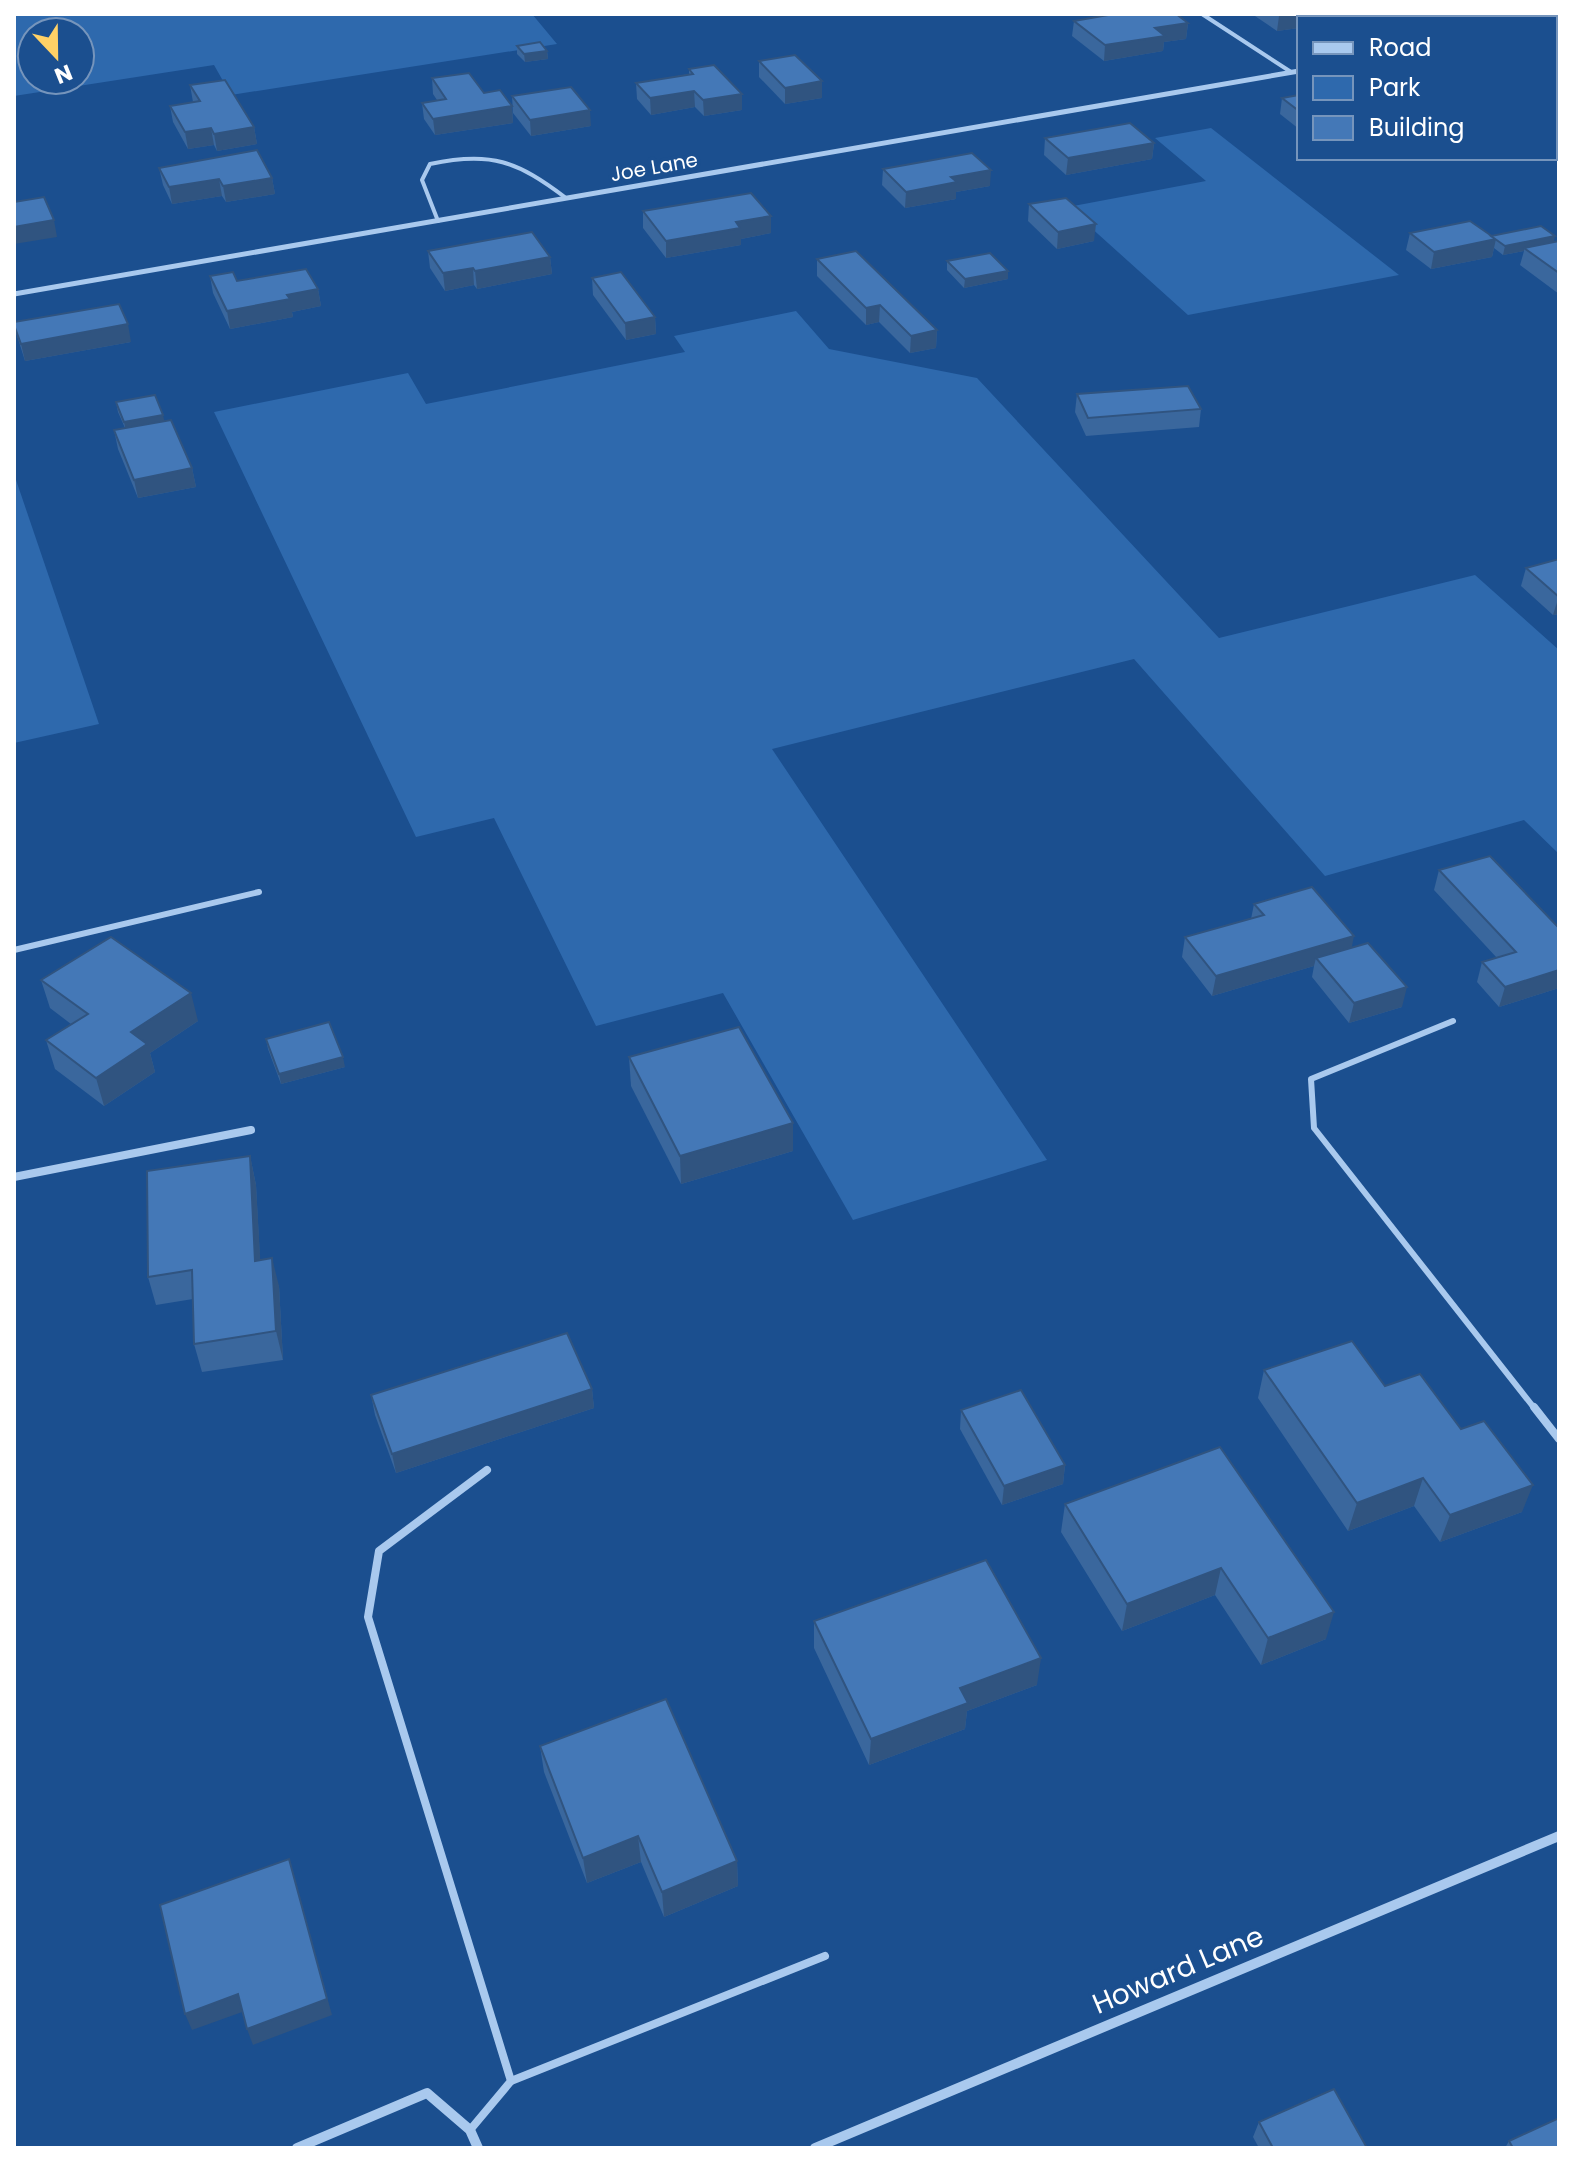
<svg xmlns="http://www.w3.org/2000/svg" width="1573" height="2162" font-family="Poppins,sans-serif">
  <rect width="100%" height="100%" fill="#1b4f8f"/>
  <g fill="#2e69ad" fill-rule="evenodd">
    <path d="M 14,14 L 532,14 L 557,44 L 231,95 L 214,65 L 14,96 ZM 32,32 L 80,32 L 80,80 L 32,80 Z"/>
    <polygon points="1211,128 1399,275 1188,315 1068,207 1206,181 1155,138"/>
    <polygon points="796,311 829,349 977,378 1219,638 1475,575 1559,650 1559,854 1524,820 1325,876 1134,659 772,749 1047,1160 853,1220 723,993 596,1026 494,818 416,837 214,412 408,373 426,404 685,352 674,336"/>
    <polygon points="14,474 99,724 14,743"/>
  </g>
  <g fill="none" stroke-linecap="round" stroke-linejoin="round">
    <g stroke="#a9c9ee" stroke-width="4">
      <polyline points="1202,14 1291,72"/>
      <path d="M 438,221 L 422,180 L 430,164 C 491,151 517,161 566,198"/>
    </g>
    <g stroke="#a9c9ee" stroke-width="6">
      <polyline points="14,950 259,892"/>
      <polyline points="1453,1021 1311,1079 1314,1128 1535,1409"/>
    </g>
    <g stroke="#a9c9ee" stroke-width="8">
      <polyline points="1534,1407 1559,1439"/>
      <polyline points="511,2081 825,1956"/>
      <polyline points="470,2130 511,2081 368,1617 379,1551 487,1470"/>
    </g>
    <g stroke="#a9c9ee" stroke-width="5">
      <polyline points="1555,26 1559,26"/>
      <polyline points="14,294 1299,71"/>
    </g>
    <polyline stroke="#a9c9ee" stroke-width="8" points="14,1177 251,1130"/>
    <g stroke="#a9c9ee" stroke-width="10">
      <polyline points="297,2148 427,2093 470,2130 478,2148"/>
      <polyline points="815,2148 1559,1836"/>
    </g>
  </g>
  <g fill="#3a679d">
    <polygon points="1252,14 1352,14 1352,18 1299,18 1299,28 1277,31"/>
    <polygon points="1074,21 1188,23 1186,39 1164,42 1163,51 1104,61 1072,36"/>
    <polygon points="517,46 547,51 548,59 525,62 517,54"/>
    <polygon points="759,61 822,98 785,104 759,77"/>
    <polygon points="689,69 742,110 704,116 695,107 651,115 637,99 636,83 689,74"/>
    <polygon points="432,78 484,93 512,106 513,123 435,135 424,119 422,103 437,100 433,94"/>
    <polygon points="190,85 254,127 257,144 217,151 214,145 188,149 173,122 170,106 193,102"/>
    <polygon points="1299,95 1299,129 1280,114 1282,98"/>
    <polygon points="512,96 591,126 531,136 513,113"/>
    <polygon points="1045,138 1154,143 1152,159 1066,175 1044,155"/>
    <polygon points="159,168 272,178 275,194 226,202 222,196 172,204 163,185"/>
    <polygon points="883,169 990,186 956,192 956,199 905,208 882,185"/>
    <polygon points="1029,204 1094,241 1057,249 1028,221"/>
    <polygon points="643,211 771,233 741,239 741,245 666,258 643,228"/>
    <polygon points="1410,233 1491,236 1554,242 1559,241 1559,294 1520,265 1524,251 1503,255 1494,248 1492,257 1431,269 1406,250"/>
    <polygon points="428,251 550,257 552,274 477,289 474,285 445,291 430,268"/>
    <polygon points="817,259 937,330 936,348 910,353 879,322 866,325 817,276"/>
    <polygon points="947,261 1008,279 964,288 947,270"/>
    <polygon points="210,276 237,281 318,289 321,306 292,312 293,317 230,329 213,293"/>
    <polygon points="592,278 655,317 656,334 626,340 593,295"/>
    <polygon points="14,326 131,342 25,361"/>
    <polygon points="1077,394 1201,409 1199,427 1086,436 1075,412"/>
    <polygon points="116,402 164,421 192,468 196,487 138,498 118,449 114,430 125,428 118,412"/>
    <polygon points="1559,559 1559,614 1553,615 1521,586 1526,568"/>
    <polygon points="1439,870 1559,928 1559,988 1499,1007 1477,982 1482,962 1497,958 1434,890"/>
    <polygon points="1254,904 1352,947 1402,1007 1349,1023 1312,977 1314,966 1212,996 1182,957 1185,937 1251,919"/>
    <polygon points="41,980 198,1021 150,1053 155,1072 104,1106 55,1069 46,1040 71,1024 50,1008"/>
    <polygon points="266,1039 345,1067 281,1084 268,1049"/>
    <polygon points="629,1057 793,1123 793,1151 681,1184 631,1086"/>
    <polygon points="250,1156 256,1185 260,1260 279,1286 283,1360 202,1372 194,1344 193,1299 156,1305 148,1277"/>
    <polygon points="1264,1370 1385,1386 1461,1429 1522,1512 1440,1542 1414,1506 1348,1531 1258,1398"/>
    <polygon points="592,1389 594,1408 396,1473 375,1415 371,1395"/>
    <polygon points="961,1410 1065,1465 1063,1484 1002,1505 960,1429"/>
    <polygon points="1220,1447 1326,1639 1261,1665 1215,1595 1122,1631 1061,1532 1065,1504"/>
    <polygon points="814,1621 1037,1685 967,1711 965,1729 869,1765 814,1648"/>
    <polygon points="540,1746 737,1861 738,1886 664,1917 641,1862 587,1883 544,1772"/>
    <polygon points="1259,2122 1367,2148 1259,2148 1253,2137"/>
    <polygon points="1509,2141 1559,2148 1505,2148"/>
  </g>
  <g fill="#305480">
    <polygon points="1290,14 1352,14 1352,18 1299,18 1299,28 1277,31 1279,16"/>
    <polygon points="1188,23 1186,39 1164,42 1163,51 1104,61 1105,45 1155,28"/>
    <polygon points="547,51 548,59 525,62 524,54"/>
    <polygon points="822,81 822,98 785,104 785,88"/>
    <polygon points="694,91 695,107 651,115 650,98"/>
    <polygon points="742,94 742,110 704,116 703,100"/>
    <polygon points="512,106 513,123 435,135 433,119"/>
    <polygon points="590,110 591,126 531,136 530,120"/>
    <polygon points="254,127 257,144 217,151 214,134"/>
    <polygon points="211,128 214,145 188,149 185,132"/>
    <polygon points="1154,143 1152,159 1066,175 1068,158"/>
    <polygon points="991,170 990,186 956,192 956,199 905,208 906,192 951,177"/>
    <polygon points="272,178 275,194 226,202 223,186"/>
    <polygon points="219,179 222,196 172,204 169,187"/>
    <polygon points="771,216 771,233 741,239 741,245 666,258 666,241 736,222"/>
    <polygon points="54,220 57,237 14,244 14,227"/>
    <polygon points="1096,224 1094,241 1057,249 1058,232"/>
    <polygon points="1555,236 1553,245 1524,248 1524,251 1503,255 1505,246"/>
    <polygon points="1496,239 1492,257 1431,269 1434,252"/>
    <polygon points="550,257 552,274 477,289 475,271"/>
    <polygon points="473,268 474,285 445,291 443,273"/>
    <polygon points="1008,271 1008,279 964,288 965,279"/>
    <polygon points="318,289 321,306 292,312 293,317 230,329 227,311 287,295"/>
    <polygon points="880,305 879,322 866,325 866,308"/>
    <polygon points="655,317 656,334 626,340 625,323"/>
    <polygon points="128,324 131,342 25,361 21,344"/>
    <polygon points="937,330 936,348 910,353 911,336"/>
    <polygon points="163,415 165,424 126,431 124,422"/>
    <polygon points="192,468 196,487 138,498 134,480"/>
    <polygon points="1559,596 1559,614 1553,615"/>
    <polygon points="1354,936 1350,956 1316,958 1314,966 1212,996 1216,976"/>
    <polygon points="1559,970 1559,988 1499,1007 1505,987"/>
    <polygon points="1407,987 1402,1007 1349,1023 1354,1003"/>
    <polygon points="191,993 198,1021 150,1053 155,1072 104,1106 96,1078 131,1032"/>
    <polygon points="343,1057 345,1067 281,1084 279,1074"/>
    <polygon points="793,1123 793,1151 681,1184 680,1156"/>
    <polygon points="250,1156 256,1185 262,1289 255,1261"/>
    <polygon points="272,1258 279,1286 283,1360 276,1331"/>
    <polygon points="592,1389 594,1408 396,1473 392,1454"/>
    <polygon points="1065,1465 1063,1484 1002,1505 1004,1486"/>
    <polygon points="1423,1478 1414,1506 1348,1531 1357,1503"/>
    <polygon points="1533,1485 1522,1512 1440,1542 1450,1515"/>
    <polygon points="1221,1568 1215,1595 1122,1631 1127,1604"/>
    <polygon points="1334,1612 1326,1639 1261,1665 1268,1638"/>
    <polygon points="1041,1658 1037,1685 967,1711 965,1729 869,1765 871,1739 960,1688"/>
    <polygon points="638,1836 641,1862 587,1883 583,1858"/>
    <polygon points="289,1859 332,2015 253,2045 247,2029"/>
    <polygon points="737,1861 738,1886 664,1917 662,1892"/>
    <polygon points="238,1994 245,2011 192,2030 185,2014"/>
  </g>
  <g fill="#4478b7" stroke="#305480" stroke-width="2">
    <polygon points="1114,14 1176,14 1188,23 1155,28 1165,36 1105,45 1074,21"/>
    <polygon points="540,42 547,51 524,54 517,46"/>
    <polygon points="795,55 822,81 785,88 759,61"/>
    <polygon points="714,65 742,94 703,100 694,91 650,98 636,83 693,74 689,69"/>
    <polygon points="469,73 484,93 500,90 512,106 433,119 422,103 446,99 432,78"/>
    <polygon points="225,80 254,127 214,134 211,128 185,132 170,106 200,101 190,85"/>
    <polygon points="571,87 590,110 530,120 512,96"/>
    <polygon points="1299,95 1299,111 1282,98"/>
    <polygon points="1130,123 1154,143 1068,158 1045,138"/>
    <polygon points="257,150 272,178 223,186 219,179 169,187 159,168"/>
    <polygon points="972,153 991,170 951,177 957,182 906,192 883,169"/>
    <polygon points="751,193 771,216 736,222 740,228 666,241 643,211"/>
    <polygon points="44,197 54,220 14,227 14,202"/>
    <polygon points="1066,198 1096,224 1058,232 1029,204"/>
    <polygon points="1470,221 1496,239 1434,252 1410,233"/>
    <polygon points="1541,226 1555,236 1505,246 1491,236"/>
    <polygon points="532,232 550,257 475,271 473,268 443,273 428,251"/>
    <polygon points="1559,241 1559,273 1524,248"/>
    <polygon points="856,251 937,330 911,336 880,305 866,308 817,259"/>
    <polygon points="990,253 1008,271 965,279 947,261"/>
    <polygon points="306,269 318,289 287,295 290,299 227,311 210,276 233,272 237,281"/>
    <polygon points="621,272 655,317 625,323 592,278"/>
    <polygon points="119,304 128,324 21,344 14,325 14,322"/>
    <polygon points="1188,386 1201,409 1088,418 1077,394"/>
    <polygon points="155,395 163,415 124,422 116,402"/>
    <polygon points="171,420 192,468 134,480 114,430"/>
    <polygon points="1559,559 1559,597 1526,568"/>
    <polygon points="1490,856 1559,928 1559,970 1505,987 1482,962 1516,952 1439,870"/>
    <polygon points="1312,887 1354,936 1216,976 1185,937 1264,915 1254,904"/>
    <polygon points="111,937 191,993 131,1032 147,1044 96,1078 46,1040 88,1014 41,980"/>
    <polygon points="1368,943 1407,987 1354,1003 1316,958"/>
    <polygon points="329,1022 343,1057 279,1074 266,1039"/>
    <polygon points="739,1027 793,1123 680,1156 629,1057"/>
    <polygon points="250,1156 255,1261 272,1258 276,1331 194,1344 192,1270 148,1277 147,1171"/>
    <polygon points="567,1333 592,1389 392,1454 371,1395"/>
    <polygon points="1352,1341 1385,1386 1420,1374 1461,1429 1484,1421 1533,1485 1450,1515 1423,1478 1357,1503 1264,1370"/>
    <polygon points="1021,1390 1065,1465 1004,1486 961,1410"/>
    <polygon points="1220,1447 1334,1612 1268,1638 1221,1568 1127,1604 1065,1504"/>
    <polygon points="986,1560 1041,1658 960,1688 968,1703 871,1739 814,1621"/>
    <polygon points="666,1699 737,1861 662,1892 638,1836 583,1858 540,1746"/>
    <polygon points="289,1859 327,1999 247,2029 238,1994 185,2014 160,1905"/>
    <polygon points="1334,2089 1367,2148 1273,2148 1259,2122"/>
    <polygon points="1559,2118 1559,2148 1513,2148 1509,2141"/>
  </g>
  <g text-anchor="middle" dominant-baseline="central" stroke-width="7" stroke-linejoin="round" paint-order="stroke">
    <g font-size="20" fill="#fff" stroke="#1b4f8f">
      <text transform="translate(654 167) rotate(-10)">Joe Lane</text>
    </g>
    <g font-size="28" fill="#fff" stroke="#1b4f8f">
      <text transform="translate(1178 1970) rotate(-23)">Howard Lane</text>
    </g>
  </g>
  <rect width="1573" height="2162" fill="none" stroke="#ffffff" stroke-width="32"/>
  <rect x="1297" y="16" width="260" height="144" fill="#1b4f8f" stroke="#7695bc" stroke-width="2"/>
  <rect x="1313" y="42" width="40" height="12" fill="#a9c9ee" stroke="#7695bc" stroke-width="2"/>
  <text x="1369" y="56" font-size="24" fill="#ffffff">Road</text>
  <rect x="1313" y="76" width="40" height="24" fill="#2e69ad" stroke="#7695bc" stroke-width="2"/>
  <text x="1369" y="96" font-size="24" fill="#ffffff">Park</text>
  <rect x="1313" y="116" width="40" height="24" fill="#4478b7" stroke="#7695bc" stroke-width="2"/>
  <text x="1369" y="136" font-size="24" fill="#ffffff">Building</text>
  <g transform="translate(56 56) rotate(158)"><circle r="38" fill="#1b4f8f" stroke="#7695bc" stroke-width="2"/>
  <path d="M0-6L14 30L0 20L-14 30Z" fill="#ffd166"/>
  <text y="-12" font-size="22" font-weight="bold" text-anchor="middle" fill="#ffffff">N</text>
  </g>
</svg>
